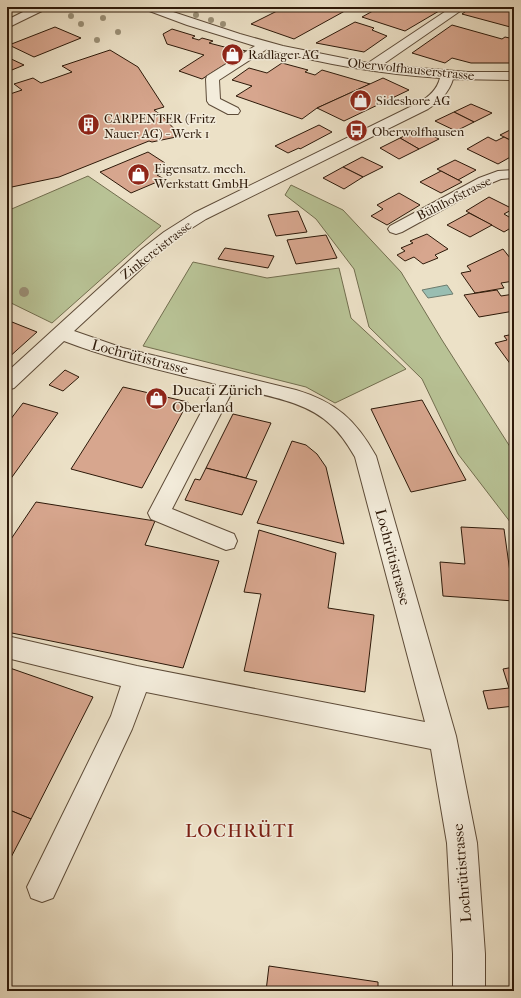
<svg xmlns="http://www.w3.org/2000/svg" width="521" height="998" font-family="'IM FELL French Canon',serif">
  <rect width="100%" height="100%" fill="#ece1c7"/>
  <filter id="stains"><feTurbulence type="fractalNoise" baseFrequency=".005" numOctaves="4"/><feColorMatrix values="0 0 0 0 .2 0 0 0 0 .09 0 0 0 0 .02 0 0 0 .5 -.17"/></filter>
  <radialGradient id="worn" r=".72"><stop offset=".6" stop-color="#630" stop-opacity="0"/><stop offset="1" stop-color="#630" stop-opacity=".3"/></radialGradient>
  <g fill="#b8c295" stroke="#726e4f">
    <polygon points="88,176 161,226 52,323 7,301 7,211"/>
    <polygon points="291,185 343,210 401,272 442,340 514,453 514,527 458,454 422,379 369,327 354,269 316,219 285,195"/>
    <polygon points="193,262 267,278 339,268 351,318 406,369 335,403 306,387 143,346"/>
  </g>
  <polygon fill="#99beb2" stroke="#6e7c6e" points="447,285 453,294 428,298 422,290"/>
  <g fill="#d7a68e" stroke="#2d1909">
    <polygon points="7,7 24,7 17,11"/>
    <polygon points="285,7 352,7 294,39 251,24"/>
    <polygon points="380,7 425,7 439,11 405,31 362,17"/>
    <polygon points="472,7 514,7 514,28 462,14"/>
    <polygon points="355,22 374,28 372,30 387,36 364,52 316,43"/>
    <polygon points="452,25 502,39 505,37 514,39 514,63 471,63 452,58 445,63 412,53"/>
    <polygon points="55,27 81,38 34,57 9,45"/>
    <polygon points="172,29 195,36 192,38 199,40 202,38 213,41 209,43 236,50 238,49 246,51 202,79 179,71 204,55 167,44 163,34"/>
    <polygon points="110,50 138,67 164,107 154,110 161,115 181,136 152,142 149,141 59,177 7,188 7,95 22,90 14,84 33,78 41,83 72,72 62,66"/>
    <polygon points="7,57 24,65 7,72"/>
    <polygon points="282,63 308,70 305,72 315,75 322,70 370,84 317,108 302,119 236,96 252,86 232,80 249,68 267,73"/>
    <polygon points="383,78 409,90 344,121 317,108"/>
    <polygon points="471,104 492,113 474,122 454,112"/>
    <polygon points="454,112 474,122 456,131 435,121"/>
    <polygon points="319,125 332,132 300,149 299,148 288,153 275,146"/>
    <polygon points="514,128 514,142 500,135"/>
    <polygon points="419,129 439,139 419,149 400,138"/>
    <polygon points="488,137 496,141 504,137 514,142 514,155 498,164 467,149"/>
    <polygon points="400,138 419,149 399,159 380,148"/>
    <polygon points="148,152 165,163 156,167 164,172 157,175 164,179 131,193 100,172"/>
    <polygon points="362,157 383,167 363,177 343,167"/>
    <polygon points="455,160 476,170 458,180 437,169"/>
    <polygon points="343,167 363,177 344,189 323,178"/>
    <polygon points="441,171 462,182 441,193 420,182"/>
    <polygon points="399,193 420,205 387,225 371,216 383,209 377,205"/>
    <polygon points="489,197 513,209 504,214 514,220 514,226 504,232 466,211"/>
    <polygon points="298,211 307,232 276,236 268,215"/>
    <polygon points="469,213 492,225 470,237 447,225"/>
    <polygon points="427,234 448,249 435,255 438,258 423,264 414,257 405,261 397,255 405,251 401,248 413,243 410,241"/>
    <polygon points="326,235 337,258 296,264 287,240"/>
    <polygon points="225,248 274,256 268,268 218,259"/>
    <polygon points="503,249 514,263 514,281 501,283 504,288 475,293 461,273 471,271 467,266"/>
    <polygon points="497,290 501,296 514,294 514,311 479,317 464,295"/>
    <polygon points="7,320 37,332 7,359"/>
    <polygon points="514,334 514,369 495,343 507,340 504,336"/>
    <polygon points="65,370 79,377 63,391 49,385"/>
    <polygon points="123,387 188,402 142,488 71,469"/>
    <polygon points="422,400 466,480 411,492 371,409"/>
    <polygon points="23,403 58,413 7,484 7,424"/>
    <polygon points="233,414 271,423 246,478 206,468"/>
    <polygon points="292,441 306,445 317,454 326,467 344,544 257,523"/>
    <polygon points="206,468 257,481 242,515 185,500 195,479 200,480"/>
    <polygon points="36,502 155,521 145,545 219,561 183,668 7,632 7,545"/>
    <polygon points="461,527 504,529 514,601 443,596 440,562 465,564"/>
    <polygon points="259,530 336,553 328,608 374,615 365,692 244,671 261,594 244,592"/>
    <polygon points="7,667 93,697 31,819 7,809"/>
    <polygon points="514,667 514,706 488,709 483,691 509,688 503,669"/>
    <polygon points="7,809 31,819 7,865"/>
    <polygon points="269,966 378,982 378,991 266,991"/>
  </g>
  <g fill="none" stroke-linecap="round" stroke-linejoin="round">
    <defs>
      <g id="minor">
        <polygon points="33,7 48,7 46,9 7,28 7,20"/>
        <path d="M 142,7 L 158,7 L 240,34 L 283,46 L 368,63 L 452,7 L 466,7 L 382,65 L 468,72 L 514,72 L 514,80 L 453,79 C 449,93 439,102 428,109 L 206,219 L 176,238 L 154,257 L 74,331 L 123,348 L 296,390 C 336,402 356,420 376,456 L 456,736 L 477,843 L 485,954 L 485,991 L 453,991 L 453,954 L 447,843 L 431,749 L 146,692 L 132,729 L 53,898 L 42,902 L 31,898 L 27,887 L 111,716 L 121,686 L 7,658 L 7,636 L 137,666 L 425,722 L 355,457 C 348,445 341,434 331,425 C 306,401 266,396 234,388 L 172,509 L 234,534 L 237,541 L 234,548 L 226,550 L 151,519 L 148,513 L 216,384 C 165,371 113,360 64,341 L 14,388 L 7,390 L 7,372 L 142,249 L 164,232 L 194,213 L 418,103 C 429,97 437,90 440,78 C 382,74 323,64 267,49 L 219,80 L 220,99 L 238,108 L 240,111 L 238,114 L 228,114 L 209,104 L 207,101 L 206,79 L 207,76 L 255,46 L 187,25 L 144,9 Z"/>
        <polygon points="514,170 514,178 501,179 489,184 402,232 396,234 390,232 388,229 390,226 479,178 498,171"/>
      </g>
    </defs>
    <use href="#minor" stroke="#5d4b38" stroke-width="2"/>
    <use href="#minor" fill="#f3ecdb" fill-rule="evenodd"/>
  </g>
  <g fill="#9a8f76">
    <circle cx="196" cy="15" r="3"/>
    <circle cx="71" cy="16" r="3"/>
    <circle cx="103" cy="18" r="3"/>
    <circle cx="211" cy="20" r="3"/>
    <circle cx="81" cy="24" r="3"/>
    <circle cx="223" cy="24" r="3"/>
    <circle cx="118" cy="32" r="3"/>
    <circle cx="97" cy="40" r="3"/>
    <circle cx="24" cy="292" r="5"/>
  </g>
  <defs>
    <symbol id="shop-disc" viewBox="-11 -11 22 22"><circle r="9.5" fill="#8f2418" stroke="#f3ecdb"/><path d="M-5-2.5h2.3a2.7 3.5 0 0 1 5.4 0H5L5.5 6h-11ZM-1.5-2.5h3a1.5 2.3 0 0 0-3 0Z" fill="#fff"/></symbol>
    <symbol id="building-disc" viewBox="-11 -11 22 22"><circle r="9.5" fill="#8f2418" stroke="#f3ecdb"/><path d="M-4-6H4V6H1V3H-1V6H-4ZM-2.5-4.3h1.7v1.8h-1.7ZM.8-4.3h1.7v1.8H.8ZM-2.5-1h1.7V.8h-1.7ZM.8-1h1.7V.8H.8Z" fill="#fff"/></symbol>
    <symbol id="bus-disc" viewBox="-11 -11 22 22"><circle r="9.5" fill="#8f2418" stroke="#f3ecdb"/><path d="M-5-6H5V4H4V6H2V4H-2V6H-4V4H-5ZM-3.5-4V0h7V-4ZM-3.5 1.2v1.5H-2V1.2ZM2 1.2v1.5H3.5V1.2Z" fill="#fff"/></symbol>
  </defs>
  <g fill-rule="evenodd">
    <use href="#shop-disc" x="220" y="42" width="25" height="25"/>
    <use href="#shop-disc" x="348" y="88" width="25" height="25"/>
    <use href="#building-disc" x="76" y="112" width="25" height="25"/>
    <use href="#bus-disc" x="344" y="118" width="25" height="25"/>
    <use href="#shop-disc" x="126" y="162" width="25" height="25"/>
    <use href="#shop-disc" x="144" y="386" width="25" height="25"/>
  </g>
  <g text-anchor="middle" dominant-baseline="central" stroke-width="3" stroke-linejoin="round" paint-order="stroke">
    <g font-size="13" fill="#2d1909" stroke="#f3ecdb" text-anchor="start">
      <text x="248" y="54">Radlager AG</text>
      <text x="376" y="100">Sideshore AG</text>
      <text x="104" y="118">CARPENTER (Fritz<tspan x="104" dy="15">Nauer AG) - Werk 1</tspan></text>
      <text x="372" y="131">Oberwolfhausen</text>
      <text x="154" y="168">Eigensatz. mech.<tspan x="154" dy="15">Werkstatt GmbH</tspan></text>
    </g>
    <g font-size="13" fill="#2d1909" stroke="#f3ecdb">
      <text transform="translate(411 69) rotate(6)">Oberwolfhauserstrasse</text>
      <text transform="translate(454 198) rotate(-27)">Bühlhofstrasse</text>
      <text transform="translate(156 250) rotate(-38)">Zinkereistrasse</text>
    </g>
    <g font-size="15" fill="#2d1909" stroke="#f3ecdb">
      <text transform="translate(140 357) rotate(15)">Lochrütistrasse</text>
      <text transform="translate(393 557) rotate(75)">Lochrütistrasse</text>
      <text transform="translate(462 873) rotate(-95)">Lochrütistrasse</text>
    </g>
    <g font-size="15" fill="#2d1909" stroke="#f3ecdb" text-anchor="start">
      <text x="172" y="390">Ducati Zürich<tspan x="172" dy="17">Oberland</tspan></text>
    </g>
    <g font-size="19" letter-spacing="1" fill="#7a1f14" stroke="#f3ecdb">
      <text x="240" y="831">LOCHRÜTI</text>
    </g>
  </g>
  <rect width="521" height="998" fill="none" stroke="#ece1c7" stroke-width="24"/>
  <rect x="8" y="8" width="505" height="982" fill="none" stroke="#2d1909" stroke-width="2"/>
  <rect x="12" y="12" width="497" height="974" fill="none" stroke="#2d1909"/>
  <rect width="100%" height="100%" filter="url(#stains)"/>
  <rect width="100%" height="100%" fill="url(#worn)"/>
</svg>
